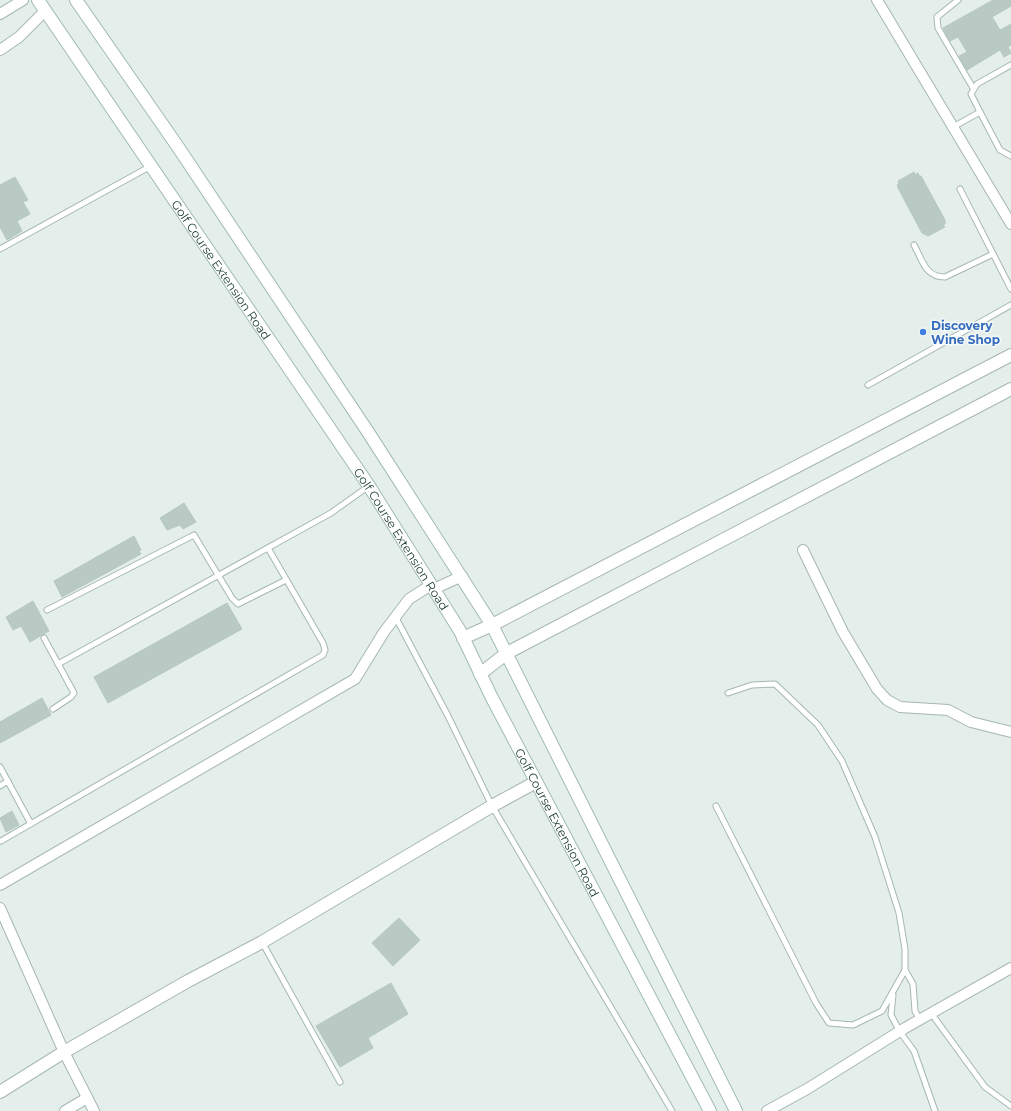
<svg xmlns="http://www.w3.org/2000/svg" width="1011" height="1111" font-family="Montserrat,sans-serif">
  <rect width="100%" height="100%" fill="#e4eeea"/>
  <g fill="#b9c9c3" stroke="#b6c8c2">
    <polygon points="993,0 1011,0 1011,6 992,17 1000,30 1011,24 1011,45 1008,47 1011,53 1004,57 1000,50 967,70 959,56 967,52 958,37 950,41 943,28"/>
    <polygon points="914,172 915,175 918,173 919,176 921,176 945,220 945,224 943,225 945,227 928,236 922,233 898,188 897,185 899,184 898,181"/>
    <polygon points="15,177 28,200 23,202 30,214 17,221 22,231 7,240 0,227 0,185"/>
    <polygon points="184,503 196,522 183,529 180,525 167,530 160,518"/>
    <polygon points="134,536 141,550 139,551 141,554 62,597 54,581"/>
    <polygon points="33,601 49,631 30,642 21,626 13,630 6,617"/>
    <polygon points="227,603 242,629 108,703 94,677"/>
    <polygon points="42,698 51,715 0,743 0,722"/>
    <polygon points="12,811 19,825 6,832 0,818"/>
    <polygon points="399,918 420,940 393,966 372,943"/>
    <polygon points="391,983 408,1014 368,1038 373,1048 340,1067 316,1026"/>
  </g>
  <g fill="none" stroke-linecap="round" stroke-linejoin="round">
    <defs>
      <g id="service">
        <polyline points="958,0 937,17 938,28 973,88"/>
        <polyline points="980,112 971,94 977,84 1011,65"/>
        <polyline points="953,127 980,112 1000,150 1011,156"/>
        <polyline points="960,189 1011,289"/>
        <path d="M 914,245 C 923,261 925,277 945,277 L 993,254"/>
        <polyline points="0,249 151,166"/>
        <polyline points="868,385 1011,305"/>
        <polyline points="47,610 194,535 232,598 238,604 286,580"/>
        <polyline points="396,618 448,716 492,806 672,1111"/>
        <polyline points="44,638 74,693 71,697 53,709"/>
        <polyline points="58,664 331,513 369,486"/>
        <polyline points="0,767 31,824"/>
        <polyline points="0,786 8,781"/>
        <polyline points="716,806 816,1003 829,1023 853,1025 882,1011 905,970 905,949 899,913 875,837 842,761 818,725 775,684 752,685 728,693"/>
        <polyline points="1,841 323,655 325,650 323,643 268,548"/>
        <polyline points="262,942 340,1082"/>
        <polyline points="905,970 913,984 915,1011 920,1020"/>
        <polyline points="893,995 891,1015 900,1032 914,1051 935,1111"/>
        <polyline points="931,1013 985,1087 1011,1106"/>
      </g>
      <g id="minor">
        <polyline points="877,0 1011,224"/>
        <polyline points="0,14 23,0"/>
        <polyline points="0,50 19,37 45,11"/>
        <polyline points="803,550 843,632 877,689 887,700 900,707 948,710 971,722 1011,732"/>
        <polyline points="434,589 462,576"/>
        <polyline points="0,885 355,679 384,632 409,599 431,585"/>
        <polyline points="0,908 64,1052 94,1111"/>
        <polyline points="65,1111 87,1098"/>
        <polyline points="767,1111 807,1089 905,1028 1011,968"/>
      </g>
      <g id="tertiary">
        <polyline points="463,638 492,625 1011,355"/>
        <polyline points="480,674 507,653 1011,389"/>
        <polyline points="0,1092 64,1052 188,981 262,942 492,806 536,782"/>
      </g>
      <g id="secondary">
        <path id="s1" d="M 38,0 L 369,486 L 460,631 L 491,696 L 710,1111"/>
        <polyline points="76,0 178,147 368,432 492,625 736,1111"/>
      </g>
    </defs>
    <use href="#service" stroke="#a6b7b2" stroke-width="7"/>
    <use href="#minor" stroke="#a6b7b2" stroke-width="12"/>
    <use href="#tertiary" stroke="#a6b7b2" stroke-width="14"/>
    <use href="#secondary" stroke="#a1bbb3" stroke-width="14"/>
    <use href="#service" stroke="#fff" stroke-width="5"/>
    <use href="#minor" stroke="#fff" stroke-width="10"/>
    <use href="#tertiary" stroke="#fff" stroke-width="12"/>
    <use href="#secondary" stroke="#fff" stroke-width="12"/>
  </g>
  <circle fill="#3f7fe0" stroke="#f5faf8" stroke-width="1.5" cx="923" cy="332" r="4"/>
  <g text-anchor="middle" dominant-baseline="central" stroke-width="3" stroke-linejoin="round" paint-order="stroke">
    <g font-size="12" fill="#22413a" stroke="#f5faf8">
      <text stroke="none"><textPath href="#s1" startOffset="326">Golf Course Extension Road</textPath></text>
      <text stroke="none"><textPath href="#s1" startOffset="650">Golf Course Extension Road</textPath></text>
      <text stroke="none"><textPath href="#s1" startOffset="974">Golf Course Extension Road</textPath></text>
    </g>
    <g font-size="12" font-weight="bold" fill="#366cbe" stroke="#f5faf8" text-anchor="start">
      <text x="931" y="325">Discovery<tspan x="931" dy="14">Wine Shop</tspan></text>
    </g>
  </g>
</svg>
